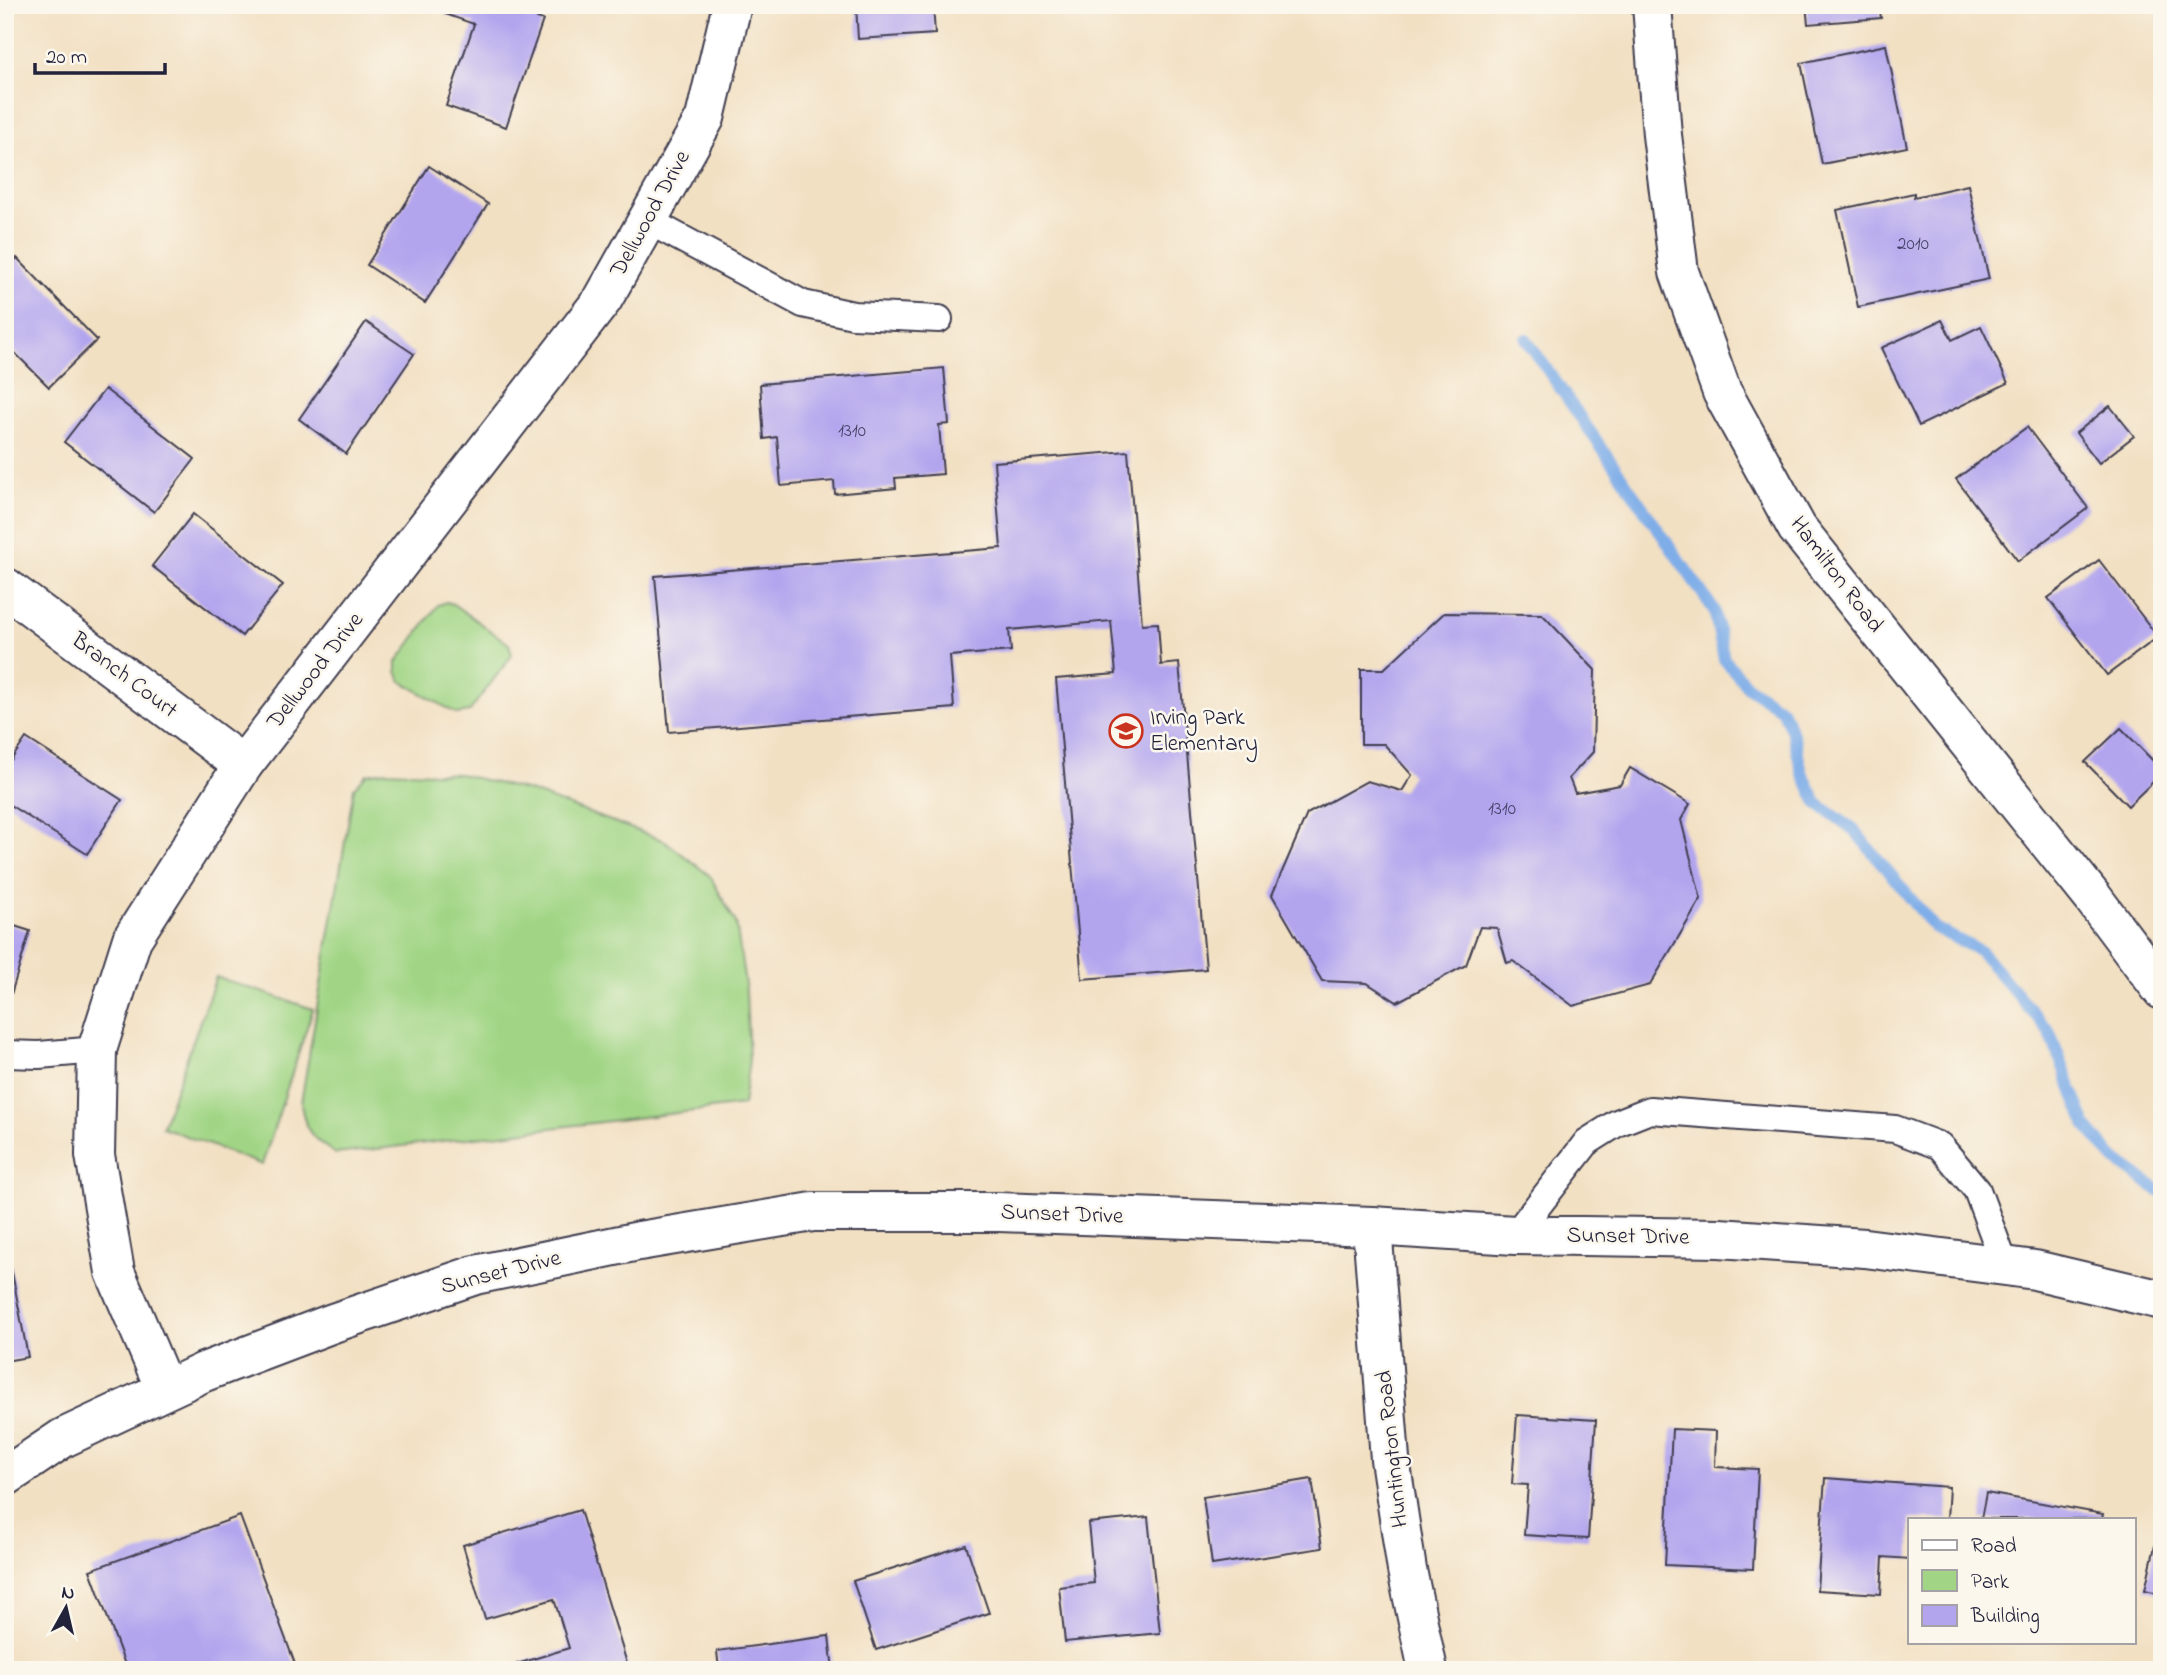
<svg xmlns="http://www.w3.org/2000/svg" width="2167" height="1675" font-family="'Indie Flower',sans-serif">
  <rect width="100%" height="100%" fill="#fbf7ec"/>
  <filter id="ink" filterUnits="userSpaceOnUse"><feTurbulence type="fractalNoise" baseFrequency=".0143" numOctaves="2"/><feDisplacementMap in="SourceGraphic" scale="14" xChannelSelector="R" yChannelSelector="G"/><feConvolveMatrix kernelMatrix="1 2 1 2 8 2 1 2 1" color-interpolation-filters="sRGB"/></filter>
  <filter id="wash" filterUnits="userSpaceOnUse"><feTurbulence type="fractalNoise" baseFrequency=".00686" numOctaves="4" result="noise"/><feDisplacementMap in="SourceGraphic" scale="28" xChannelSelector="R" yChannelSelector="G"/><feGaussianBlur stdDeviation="1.57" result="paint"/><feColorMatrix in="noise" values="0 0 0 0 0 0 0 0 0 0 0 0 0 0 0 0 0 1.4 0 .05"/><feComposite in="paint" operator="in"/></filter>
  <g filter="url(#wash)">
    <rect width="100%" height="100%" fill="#f2e0c3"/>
    <g fill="#a1d585" stroke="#627c60" stroke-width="2">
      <polygon points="446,602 453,604 509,644 512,655 469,712 457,714 401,681 397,671 397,662 438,605"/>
      <path d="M 385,771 L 459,774 L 529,791 L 665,841 L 710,876 L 736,923 L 746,991 L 749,1060 L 743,1105 L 336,1154 C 312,1139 305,1132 301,1103 L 354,788 L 367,774 Z"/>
      <polygon points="216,977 313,1009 262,1165 162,1127"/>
    </g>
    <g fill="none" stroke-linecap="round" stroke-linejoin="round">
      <polyline stroke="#7eade8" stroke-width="12" points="1526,339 1714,610 1724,659 1748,687 1782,710 1793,734 1802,772 1817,803 1854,830 1935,928 1980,951 2049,1031 2086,1125 2113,1158 2162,1193"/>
    </g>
    <g id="blocks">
      <g fill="#b2a5ee">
        <polygon points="448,5 502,5 543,20 506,127 446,106 474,24 445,14"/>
        <polygon points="856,5 933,5 935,34 858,39"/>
        <polygon points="1806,5 1879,5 1881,18 1808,24"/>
        <polygon points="1886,45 1907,147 1822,164 1801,63"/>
        <polygon points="429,166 488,204 425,303 367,265"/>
        <polygon points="1968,185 1989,279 1858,307 1837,210 1914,193 1914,197"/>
        <polygon points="17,258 97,340 49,387 5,343 5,270"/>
        <polygon points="1942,320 1952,340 1981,326 2008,383 1919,426 1881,348"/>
        <polygon points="366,322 414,354 346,454 299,419"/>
        <polygon points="944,368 949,424 939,425 943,474 895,478 896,488 835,494 834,481 781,486 777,437 764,439 760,384"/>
        <polygon points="105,389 195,459 154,512 64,442"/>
        <polygon points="2110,406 2134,436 2099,463 2076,433"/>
        <polygon points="2027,427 2088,508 2018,561 1956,479"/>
        <polygon points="1128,451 1142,624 1158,623 1161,665 1179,663 1206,969 1082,979 1056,679 1116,674 1111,621 1009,630 1011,651 950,656 954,708 669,732 655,576 1001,548 994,462"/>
        <polygon points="193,514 283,585 242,636 152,566"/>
        <polygon points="2099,560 2158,637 2107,675 2048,598"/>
        <polygon points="1444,613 1542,614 1595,670 1593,752 1569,778 1575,793 1620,785 1630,768 1690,804 1681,820 1701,899 1650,985 1573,1006 1513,961 1507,963 1497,928 1480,927 1466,965 1397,1002 1367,983 1322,981 1272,895 1307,814 1367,781 1402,791 1412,775 1384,744 1361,744 1361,669 1384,669"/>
        <polygon points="2121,728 2162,770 2162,773 2128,806 2085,762"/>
        <polygon points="26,738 122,800 87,854 5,802 5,769"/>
        <polygon points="5,923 30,931 6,1011 5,1011"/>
        <polygon points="5,1251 8,1251 28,1357 5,1361"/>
        <polygon points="1517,1415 1596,1420 1588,1539 1524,1535 1528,1485 1512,1484"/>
        <polygon points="1672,1429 1716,1431 1715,1467 1758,1469 1753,1569 1665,1565"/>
        <polygon points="1825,1478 1949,1487 1947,1519 1910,1519 1910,1559 1883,1557 1881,1594 1817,1590"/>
        <polygon points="1312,1479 1322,1548 1212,1565 1203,1497"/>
        <polygon points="1986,1493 2103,1514 2102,1519 1981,1519"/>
        <polygon points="580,1510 629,1670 518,1670 517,1664 569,1648 554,1599 485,1619 463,1545"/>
        <polygon points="240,1516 295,1664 279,1670 127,1670 90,1570"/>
        <polygon points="1148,1517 1160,1633 1065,1642 1059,1587 1094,1583 1088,1523"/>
        <polygon points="2159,1528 2162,1528 2162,1594 2145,1590"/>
        <polygon points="966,1545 989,1613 876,1650 853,1581"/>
        <polygon points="829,1636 833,1670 719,1670 717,1651"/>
      </g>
    </g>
  </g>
  <g filter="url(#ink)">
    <use href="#blocks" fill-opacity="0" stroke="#413e4f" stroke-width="2"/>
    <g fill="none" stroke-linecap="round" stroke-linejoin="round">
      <defs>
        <g id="lane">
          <polyline points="647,220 803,304 853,315 939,319"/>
          <polyline points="5,1054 39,1055 97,1050"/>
          <polyline points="1515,1235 1587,1142 1617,1123 1650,1110 1895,1129 1940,1146 1977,1190 2005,1266"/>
        </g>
        <g id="street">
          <polyline points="1652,5 1662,135 1679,272 1722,392 1797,528 2093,898 2162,990"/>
          <polyline points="5,587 243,765"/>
          <polyline points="1372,1226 1390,1459 1407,1570 1428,1670"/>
          <polyline points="165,1389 115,1272 95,1155 97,1050 132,939 243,765 603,299 705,118 732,5"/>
          <polyline points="5,1477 63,1438 204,1372 333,1323 475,1275 639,1241 813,1212 999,1212 1372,1226 1515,1235 1719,1238 1865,1248 2005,1266 2035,1270 2162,1300"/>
        </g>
      </defs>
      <use href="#lane" stroke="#413e4f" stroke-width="30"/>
      <use href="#street" stroke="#413e4f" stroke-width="42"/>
      <use href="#lane" stroke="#fff" stroke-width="26"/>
      <use href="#street" stroke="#fff" stroke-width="38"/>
    </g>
  </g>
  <defs>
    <symbol id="school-ring" viewBox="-11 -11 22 22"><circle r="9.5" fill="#fbf7ec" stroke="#c8321e" stroke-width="1.5"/><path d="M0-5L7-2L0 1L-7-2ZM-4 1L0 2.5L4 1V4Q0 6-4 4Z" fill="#c8321e"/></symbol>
  </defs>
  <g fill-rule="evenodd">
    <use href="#school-ring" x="1107" y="712" width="38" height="38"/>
  </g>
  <g text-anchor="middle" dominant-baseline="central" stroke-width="5" stroke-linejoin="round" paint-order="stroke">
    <g font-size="19" fill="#464368">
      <text x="1913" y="244">2010</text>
      <text x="852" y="431">1310</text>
      <text x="1502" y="809">1310</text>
    </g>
    <g font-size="23" fill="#22223b" stroke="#fbf7ec">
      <text transform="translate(651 214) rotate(-61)">Dellwood Drive</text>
      <text transform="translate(1836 575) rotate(53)">Hamilton Road</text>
      <text transform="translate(316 671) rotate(-52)">Dellwood Drive</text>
      <text transform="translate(124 676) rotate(37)">Branch Court</text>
      <text transform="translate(1062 1215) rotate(2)">Sunset Drive</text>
      <text transform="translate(1628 1237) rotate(1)">Sunset Drive</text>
      <text transform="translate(501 1273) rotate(-14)">Sunset Drive</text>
      <text transform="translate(1393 1449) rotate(-96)">Huntington Road</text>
    </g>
    <g font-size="23" fill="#22223b" stroke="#fbf7ec" text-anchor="start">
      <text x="1150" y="718">Irving Park<tspan x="1150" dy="26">Elementary</tspan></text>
    </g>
  </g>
  <rect width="2167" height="1675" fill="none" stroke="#fbf7ec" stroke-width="28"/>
  <rect x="1908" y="1518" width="228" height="126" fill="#fbf7ec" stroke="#a4a2a5" stroke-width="2"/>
  <rect x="1922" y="1540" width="35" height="10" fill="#ffffff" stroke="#a4a2a5" stroke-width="2"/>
  <text x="1971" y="1552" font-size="21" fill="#22223b">Road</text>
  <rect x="1922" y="1570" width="35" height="21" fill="#a1d585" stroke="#a4a2a5" stroke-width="2"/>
  <text x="1971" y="1588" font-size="21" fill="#22223b">Park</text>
  <rect x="1922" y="1605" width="35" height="21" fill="#b2a5ee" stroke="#a4a2a5" stroke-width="2"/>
  <text x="1971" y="1622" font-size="21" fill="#22223b">Building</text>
  <g transform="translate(66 1608) rotate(8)" stroke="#fbf7ec" stroke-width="5" paint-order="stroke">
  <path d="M0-5L12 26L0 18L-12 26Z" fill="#22223b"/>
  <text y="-10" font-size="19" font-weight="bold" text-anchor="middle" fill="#22223b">N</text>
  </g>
  <path d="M35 63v10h130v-10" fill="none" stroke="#22223b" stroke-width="3.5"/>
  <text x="46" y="63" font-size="21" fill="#22223b" stroke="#fbf7ec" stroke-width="5" paint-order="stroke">20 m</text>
</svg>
